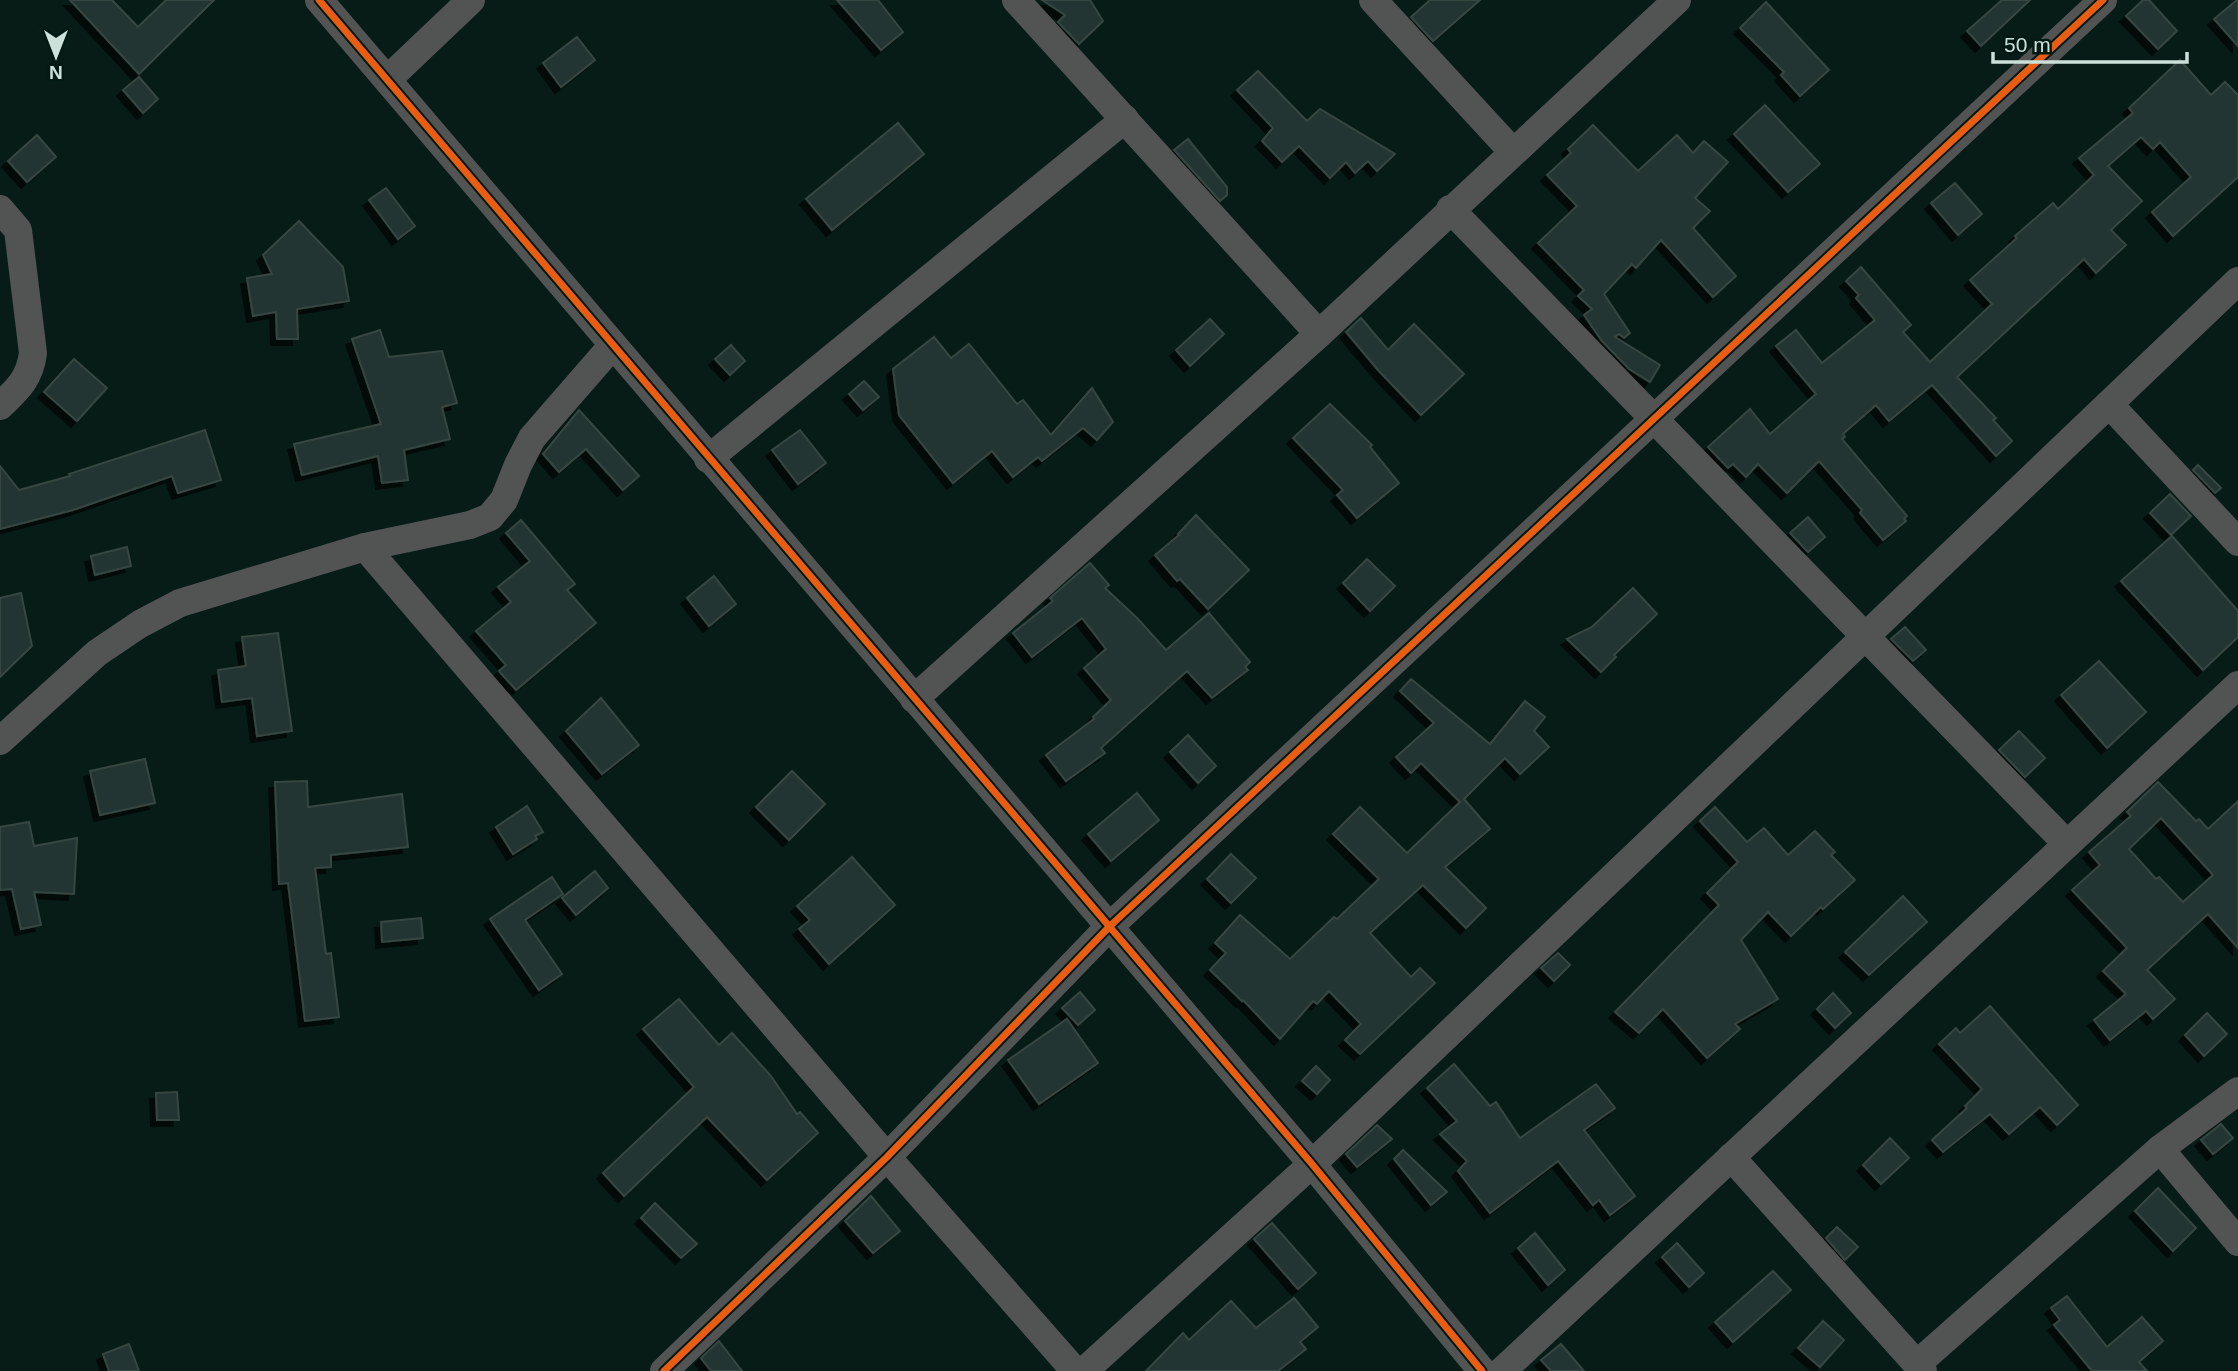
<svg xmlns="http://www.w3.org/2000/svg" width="2238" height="1371" font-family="Arial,sans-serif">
  <defs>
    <filter id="shadow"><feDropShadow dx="-6" dy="6" stdDeviation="0" flood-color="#0009"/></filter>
  </defs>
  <rect width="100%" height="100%" fill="#081c17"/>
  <g fill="#243430" stroke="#364641" stroke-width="2" fill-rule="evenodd" filter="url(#shadow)">
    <polygon points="70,0 112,0 138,27 166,0 214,0 139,74"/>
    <polygon points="837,0 878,0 903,32 881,50"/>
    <polygon points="1042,0 1090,0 1103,21 1079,44 1058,22 1065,15"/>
    <polygon points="1430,0 1480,0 1433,41 1411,17"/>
    <polygon points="2002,0 2030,0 1981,46 1967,31"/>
    <polygon points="2143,0 2149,0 2177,31 2158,49 2126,16"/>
    <polygon points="2237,0 2238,0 2238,46 2214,19"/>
    <polygon points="1766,2 1829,70 1800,96 1781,75 1784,72 1740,28"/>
    <polygon points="577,37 595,60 561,87 543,63"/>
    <polygon points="2180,60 2211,95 2225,82 2238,95 2238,177 2173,236 2152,212 2191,177 2160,142 2153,149 2141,137 2108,166 2142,201 2111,230 2126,245 2096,273 2084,259 1957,377 1996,418 1993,420 2012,441 1996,456 1932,385 1889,421 1876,405 1843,434 1845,437 1842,439 1907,516 1904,519 1906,521 1883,540 1860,513 1862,510 1819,461 1787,493 1758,464 1746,477 1733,464 1728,468 1708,447 1750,409 1770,434 1816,394 1776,346 1796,330 1822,363 1875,320 1856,298 1859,295 1846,281 1861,267 1911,325 1903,332 1930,362 1992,304 1970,280 2017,238 2015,236 2053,203 2058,209 2094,175 2079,158 2133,113 2129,108"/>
    <polygon points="1258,71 1307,121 1320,109 1395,154 1377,171 1368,161 1355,173 1346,162 1330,178 1299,146 1282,162 1262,141 1273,128 1237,90"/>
    <polygon points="139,77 158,99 143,113 123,90"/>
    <polygon points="1765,105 1820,164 1788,192 1734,134"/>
    <polygon points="898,123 924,154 832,230 806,199"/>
    <polygon points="1593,125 1638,171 1677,135 1693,153 1704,141 1728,162 1695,198 1710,211 1693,228 1736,276 1713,297 1661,240 1636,268 1632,264 1604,294 1630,333 1624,338 1619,334 1615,337 1660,365 1650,382 1629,369 1602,341 1584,315 1592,309 1578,296 1584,290 1538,243 1577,206 1547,175 1571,153 1568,149"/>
    <polygon points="37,135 56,157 27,182 8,161"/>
    <polygon points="1188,139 1227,187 1227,195 1220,201 1174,150"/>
    <polygon points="1955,183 1982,214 1958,235 1931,203"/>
    <polygon points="386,188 415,226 398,239 369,200"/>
    <polygon points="299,221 343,267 349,301 297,309 298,339 277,339 276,312 253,316 247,278 272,274 263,255"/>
    <polygon points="1361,318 1388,350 1414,324 1464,374 1421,415 1378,370 1346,332"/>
    <polygon points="1210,319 1224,334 1190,366 1176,350"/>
    <polygon points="380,330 389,357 442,351 457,403 442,407 450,439 404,450 408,480 382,483 378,456 302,475 294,444 381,424 352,339"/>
    <polygon points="934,337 951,358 969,344 1017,404 1023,400 1051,435 1092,388 1113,422 1097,440 1083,428 1042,461 1038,457 1013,477 992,451 953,483 899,415 893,369"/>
    <polygon points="731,345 745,361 730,375 715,359"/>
    <polygon points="74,359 107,388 77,421 44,392"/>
    <polygon points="864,381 879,397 863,410 849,394"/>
    <polygon points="1330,404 1372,445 1370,447 1399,483 1357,518 1337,495 1343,490 1293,438"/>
    <polygon points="579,410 639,476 623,490 586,449 559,472 543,454"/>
    <polygon points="205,430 221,480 178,493 172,476 73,510 0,529 0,466 19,490 70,476 69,474"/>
    <polygon points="800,430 826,463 798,484 772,450"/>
    <polygon points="2198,465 2221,488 2215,493 2193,470"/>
    <polygon points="2170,494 2191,516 2171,535 2150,513"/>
    <polygon points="1196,515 1249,570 1208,609 1180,579 1177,581 1155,555 1179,535 1178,534"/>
    <polygon points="1808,517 1825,537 1808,552 1790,533"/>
    <polygon points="521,520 575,584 567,590 596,623 516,690 499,671 506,665 476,631 511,602 498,587 530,561 506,533"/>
    <polygon points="2172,536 2238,611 2238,637 2203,670 2121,581"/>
    <polygon points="127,547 131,566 95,575 91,556"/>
    <polygon points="1367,559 1395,586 1370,611 1343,583"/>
    <polygon points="1090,563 1109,585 1105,588 1137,618 1166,650 1209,613 1250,662 1245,667 1248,670 1212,698 1187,671 1101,748 1105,753 1066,781 1046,755 1094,719 1093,717 1111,700 1084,668 1106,649 1082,618 1032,657 1013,633 1053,601 1050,598"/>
    <polygon points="714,576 736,604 709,626 687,598"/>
    <polygon points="1633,588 1657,614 1614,655 1616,657 1601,672 1567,639 1592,627"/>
    <polygon points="21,593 32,646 0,677 0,598"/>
    <polygon points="1905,627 1926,650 1913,661 1891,639"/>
    <polygon points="278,633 292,731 257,736 252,698 222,702 218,670 246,666 242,637"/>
    <polygon points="2099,661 2146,712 2107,748 2061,695"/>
    <polygon points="1411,679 1490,744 1525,701 1545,717 1534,731 1549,747 1520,774 1505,758 1464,799 1490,829 1445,867 1486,908 1466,928 1423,885 1370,933 1411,977 1420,968 1435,983 1360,1054 1345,1040 1361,1024 1329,991 1317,1004 1313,1001 1280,1039 1243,1000 1242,1001 1210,970 1226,953 1215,943 1240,915 1290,959 1334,917 1337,919 1379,879 1333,834 1360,807 1407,853 1460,802 1421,763 1411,773 1396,757 1434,723 1400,691"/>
    <polygon points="601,698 639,745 602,774 566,731"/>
    <polygon points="2019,731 2045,758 2025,777 1999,750"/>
    <polygon points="1188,735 1216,766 1198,783 1170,752"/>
    <polygon points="145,759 155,803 100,815 90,771"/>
    <polygon points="792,771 825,804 789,840 756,807"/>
    <polygon points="307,781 308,807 402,794 408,847 331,855 331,867 315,868 326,954 331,953 339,1017 305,1021 288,883 279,884 275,782"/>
    <path d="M 2158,782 L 2196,821 L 2199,819 L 2208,829 L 2238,801 L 2238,948 L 2208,914 L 2147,970 L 2175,999 L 2153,1019 L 2146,1011 L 2110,1040 L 2094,1020 L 2126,994 L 2103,971 L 2127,948 L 2072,890 L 2100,865 L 2089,852 L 2131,816 L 2127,812 ZM 2161,818 L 2213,875 L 2183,902 L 2159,877 L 2156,879 L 2129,849 Z"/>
    <polygon points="1137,793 1159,820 1111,861 1088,834"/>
    <polygon points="527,806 543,832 535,836 537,839 513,854 496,827"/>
    <polygon points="1715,807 1747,842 1764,828 1788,855 1815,831 1835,852 1831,855 1855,880 1823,909 1821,907 1791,936 1768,912 1741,940 1778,999 1735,1024 1740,1029 1707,1058 1663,1009 1639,1033 1615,1012 1719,905 1707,893 1738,862 1700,821"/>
    <polygon points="29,822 34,846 77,838 74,894 34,892 41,925 21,929 12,889 0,890 0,827"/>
    <polygon points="1231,854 1256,878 1231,903 1207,879"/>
    <polygon points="852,857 895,905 829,964 799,929 810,920 797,906"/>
    <polygon points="595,871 608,888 576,915 562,898"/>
    <polygon points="552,877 563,894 525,920 562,974 539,990 490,919"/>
    <polygon points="1903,896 1927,922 1869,975 1845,952"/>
    <polygon points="421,918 423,938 382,942 381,922"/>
    <polygon points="1558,953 1570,965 1554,981 1541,968"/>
    <polygon points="1080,992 1095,1010 1078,1025 1062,1008"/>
    <polygon points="1833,993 1851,1013 1835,1028 1817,1009"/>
    <polygon points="679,999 719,1045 732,1033 771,1076 797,1114 800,1112 818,1133 767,1180 707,1117 624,1196 603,1173 694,1087 643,1029"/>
    <polygon points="1990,1006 2078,1105 2057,1125 2040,1107 2009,1134 1990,1114 1943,1152 1932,1140 1967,1108 1965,1106 1982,1089 1939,1044 1956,1028 1960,1033"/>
    <polygon points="2207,1013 2227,1034 2204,1056 2185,1035"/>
    <polygon points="1067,1019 1098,1063 1039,1104 1008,1060"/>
    <polygon points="1454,1064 1490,1106 1496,1102 1520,1138 1596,1084 1615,1108 1584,1130 1635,1196 1610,1215 1599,1200 1593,1205 1558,1161 1490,1213 1458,1171 1467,1161 1440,1134 1457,1121 1427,1088"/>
    <polygon points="1316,1066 1330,1080 1317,1094 1302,1081"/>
    <polygon points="177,1092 179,1120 157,1120 156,1093"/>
    <polygon points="2221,1124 2233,1138 2213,1154 2201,1140"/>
    <polygon points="1377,1125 1392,1139 1357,1167 1346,1154"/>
    <polygon points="1890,1138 1909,1158 1881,1184 1863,1165"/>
    <polygon points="1403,1150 1447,1192 1431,1205 1394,1159"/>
    <polygon points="2158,1188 2196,1228 2173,1251 2135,1211"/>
    <polygon points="871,1196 900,1231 873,1253 845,1221"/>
    <polygon points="655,1203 697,1244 681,1258 641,1218"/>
    <polygon points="1272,1223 1316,1273 1298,1289 1254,1239"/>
    <polygon points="1837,1227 1858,1247 1845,1260 1826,1238"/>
    <polygon points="1535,1233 1565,1270 1548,1285 1518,1248"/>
    <polygon points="1677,1243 1704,1273 1689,1287 1662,1257"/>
    <polygon points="1773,1271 1791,1290 1733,1342 1715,1322"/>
    <polygon points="2067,1296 2107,1347 2142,1317 2163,1341 2139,1362 2147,1371 2092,1371 2054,1325 2060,1320 2051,1308"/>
    <polygon points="1294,1298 1318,1327 1300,1342 1306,1349 1278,1371 1146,1371 1183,1333 1189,1340 1231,1301 1256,1328"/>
    <polygon points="1823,1321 1844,1340 1820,1367 1798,1348"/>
    <polygon points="719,1341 742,1371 711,1371 701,1358"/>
    <polygon points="129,1344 139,1371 109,1371 103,1354"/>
    <polygon points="1561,1344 1584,1371 1551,1371 1541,1360"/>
  </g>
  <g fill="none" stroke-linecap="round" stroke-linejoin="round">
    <g stroke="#525454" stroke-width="28">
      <polyline points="319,0 1312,1164 1482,1371"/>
      <polyline points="1016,0 1319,334"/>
      <polyline points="1373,0 1513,152"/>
      <polyline points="388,79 471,0"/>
      <path d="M 0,209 L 18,230 L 33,353 C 30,378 18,389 0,406"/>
      <polyline points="1450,209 2067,844"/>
      <polyline points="2109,404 2238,542"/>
      <polyline points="708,459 1125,119"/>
      <polyline points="365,547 887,1157 1075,1371"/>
      <polyline points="914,699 1319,334 1677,0"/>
      <polyline points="0,741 97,653 140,624 180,603 365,547 470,525 490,517 504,500 518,465 532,438 612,346"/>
      <polyline points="2160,1149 2238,1242"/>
      <polyline points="1731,1157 1923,1371"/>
      <polyline points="1917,1364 2160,1149 2238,1091"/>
      <polyline points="664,1371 887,1157 1109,927 2103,0"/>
      <polyline points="1084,1371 1312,1164 2238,281"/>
      <polyline points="1502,1371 2238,685"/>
    </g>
    <defs>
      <g id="cycleway">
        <polyline points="319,0 1312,1164 1482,1371"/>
        <polyline points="664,1371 887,1157 1109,927 2103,0"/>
      </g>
    </defs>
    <use href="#cycleway" stroke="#001912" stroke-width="11"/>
    <use href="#cycleway" stroke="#e95d12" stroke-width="7"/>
  </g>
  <g transform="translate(56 56) rotate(180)" stroke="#001912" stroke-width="5" paint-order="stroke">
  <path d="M0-5L12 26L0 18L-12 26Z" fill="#cbe0d8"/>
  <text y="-10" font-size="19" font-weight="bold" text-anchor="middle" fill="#cbe0d8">N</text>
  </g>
  <path d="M1993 52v10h194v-10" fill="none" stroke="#cbe0d8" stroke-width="3.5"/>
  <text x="2004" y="52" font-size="21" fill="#cbe0d8" stroke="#001912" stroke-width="5" paint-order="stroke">50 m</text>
</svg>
